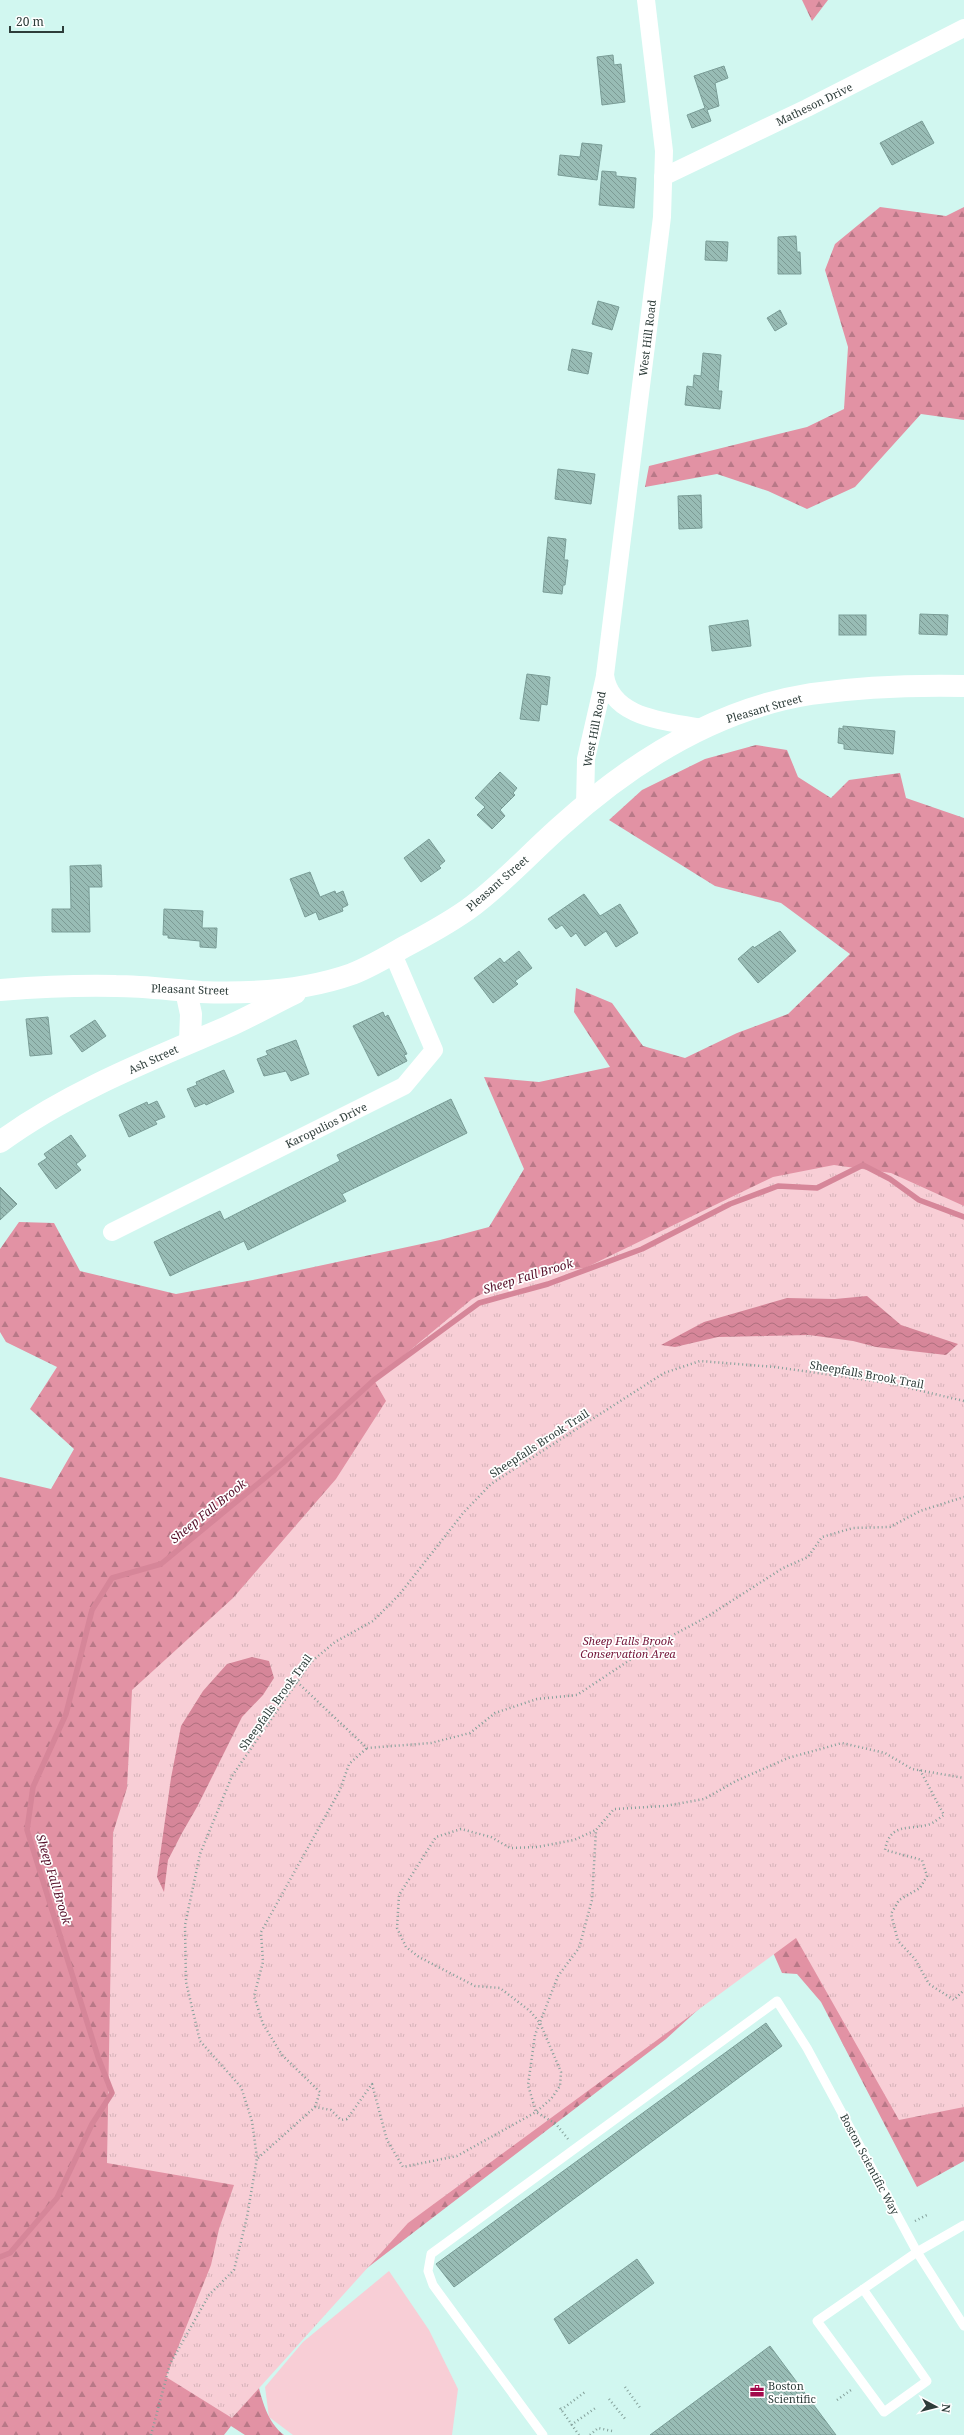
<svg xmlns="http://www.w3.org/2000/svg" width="964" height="2435" font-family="'Noto Serif',serif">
  <defs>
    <pattern id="forest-firs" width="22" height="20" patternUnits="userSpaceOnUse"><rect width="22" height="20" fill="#e292a4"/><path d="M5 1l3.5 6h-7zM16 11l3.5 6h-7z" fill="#b87887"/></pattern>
    <pattern id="park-tufts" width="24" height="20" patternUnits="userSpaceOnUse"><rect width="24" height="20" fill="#f8ced6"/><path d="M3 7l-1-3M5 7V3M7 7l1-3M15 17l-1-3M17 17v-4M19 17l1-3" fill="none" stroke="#d5b2b8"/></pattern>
    <pattern id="water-waves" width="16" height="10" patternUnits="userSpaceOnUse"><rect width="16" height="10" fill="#d68699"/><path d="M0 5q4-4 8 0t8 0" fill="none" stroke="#ae6f7e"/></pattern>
    <pattern id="building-back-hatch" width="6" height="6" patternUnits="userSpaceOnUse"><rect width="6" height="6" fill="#98bcb5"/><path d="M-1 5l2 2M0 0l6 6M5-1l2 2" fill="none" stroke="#7c9a94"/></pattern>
  </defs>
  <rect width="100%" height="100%" fill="#d1f7f0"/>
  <polygon fill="#f8ced6" points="389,2271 429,2330 458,2389 452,2435 293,2435 269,2417 265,2387 303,2342"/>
  <g fill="url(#forest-firs)">
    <polygon points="802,0 828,0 812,21"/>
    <polygon points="880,207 946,216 964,207 964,420 921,414 855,487 807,509 768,491 717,474 645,487 649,466 807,427 844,409 848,347 825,270 835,244"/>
    <path d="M 756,745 L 787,750 L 798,777 L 831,798 L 849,780 L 900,773 L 906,798 L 964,818 L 964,2161 L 917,2187 L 821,2002 L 797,1974 L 782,1973 L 764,1932 L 750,1962 L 666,2039 L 341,2288 L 257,2380 C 262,2400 267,2422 284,2435 L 245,2435 L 231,2426 L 224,2435 L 0,2435 L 0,1477 L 51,1489 L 74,1449 L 30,1409 L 57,1367 L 6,1342 L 0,1332 L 0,1249 L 19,1222 L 54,1223 L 80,1271 L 176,1294 L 253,1280 L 440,1240 L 489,1227 L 524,1169 L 484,1077 L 539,1082 L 610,1067 L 574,1012 L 576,988 L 612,1003 L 643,1046 L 685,1058 L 737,1033 L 788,1014 L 850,954 L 781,903 L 715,886 L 609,820 L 642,790 L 705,759 Z"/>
  </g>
  <polygon fill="url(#park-tufts)" points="834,1165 891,1173 964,1206 964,2107 899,2120 796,1938 408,2223 232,2418 166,2377 211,2265 219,2229 234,2185 107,2163 113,1833 127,1788 132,1690 233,1598 336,1479 386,1401 374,1380 472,1299 515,1277 585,1268 773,1177"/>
  <g fill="url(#water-waves)">
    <polygon points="867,1296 901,1325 958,1344 946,1355 876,1347 853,1341 809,1335 718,1337 675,1347 661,1345 704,1322 787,1298 835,1299"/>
    <polygon points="252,1657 269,1661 274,1678 263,1695 242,1717 197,1807 182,1833 168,1860 164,1892 157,1877 171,1778 181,1726 203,1691 227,1664"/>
  </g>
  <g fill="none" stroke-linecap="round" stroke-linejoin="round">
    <polyline stroke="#d68699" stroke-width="5.5" points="0,2257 10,2253 57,2198 92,2124 112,2093 98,2057 27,1830 33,1787 66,1714 92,1610 112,1578 161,1564 283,1463 374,1380 479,1303 548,1284 642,1249 730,1204 778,1186 817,1188 863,1165 890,1179 919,1200 964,1217"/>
  </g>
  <g fill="url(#building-back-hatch)" stroke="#7a9d97">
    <polygon points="613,55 614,65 621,64 625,102 602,105 597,57"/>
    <polygon points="724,66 728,78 715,83 719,106 707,110 711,121 692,128 687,115 705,108 694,76"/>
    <polygon points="922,121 934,143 892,165 880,143"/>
    <polygon points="582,143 602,145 597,180 558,175 560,155 580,157"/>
    <polygon points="602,171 616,172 616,176 636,178 634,208 599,205"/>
    <polygon points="796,236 797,252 800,252 801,274 778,274 778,237"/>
    <polygon points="706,241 728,242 727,261 705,260"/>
    <polygon points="598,301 619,307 612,330 592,324"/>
    <polygon points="780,310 787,324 775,331 767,318"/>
    <polygon points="572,349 592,353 588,374 568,370"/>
    <polygon points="703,353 721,355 718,391 722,391 720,409 685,405 687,386 693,387 694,375 701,376"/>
    <polygon points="558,469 595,474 591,504 555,499"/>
    <polygon points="701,495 702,528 679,529 678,496"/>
    <polygon points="548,537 566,539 564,560 568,560 565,585 563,585 562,594 543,592"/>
    <polygon points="920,614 948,615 947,635 919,634"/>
    <rect x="839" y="615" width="27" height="20"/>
    <polygon points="748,620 751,646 712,651 709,626"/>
    <polygon points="527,674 550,677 547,705 541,704 539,721 520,719"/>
    <polygon points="843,726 895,731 893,754 844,749 844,744 838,743 839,728 843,729"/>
    <polygon points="500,772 517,788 513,793 515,795 500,810 505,816 492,829 477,815 485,807 475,798"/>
    <polygon points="429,839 445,861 439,866 441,868 421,882 404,858"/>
    <polygon points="101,865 102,887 89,887 90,932 52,932 52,909 71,909 70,866"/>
    <polygon points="310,872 320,897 335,891 336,894 343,891 348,905 342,908 343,911 319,920 316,912 305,917 290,879"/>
    <polygon points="584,894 600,916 620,904 638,933 616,947 606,931 585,946 576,933 571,937 562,925 556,929 548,919"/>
    <polygon points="164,909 203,911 202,928 217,928 216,948 200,947 200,941 168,938 168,935 163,935"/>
    <polygon points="780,931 796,951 758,983 738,959 753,946 754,948"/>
    <polygon points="519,951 532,968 515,981 518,984 493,1003 474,978 500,958 504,963"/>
    <polygon points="383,1012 385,1017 388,1015 407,1054 404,1055 407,1061 378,1076 353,1026"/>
    <polygon points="48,1017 52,1054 30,1056 26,1019"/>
    <polygon points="95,1020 106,1036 82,1052 70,1036"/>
    <polygon points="296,1040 309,1074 291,1081 286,1071 264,1076 257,1059 268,1055 266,1051"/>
    <polygon points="224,1070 234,1092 206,1105 205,1103 195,1107 187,1089 197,1085 196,1082"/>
    <polygon points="451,1099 467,1133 342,1194 346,1201 248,1250 244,1241 170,1276 154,1242 220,1211 224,1220 340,1161 337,1155"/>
    <polygon points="157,1101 165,1117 155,1121 157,1124 129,1137 119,1115 147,1102 148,1105"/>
    <polygon points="71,1135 86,1156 76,1164 81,1170 56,1189 38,1164 47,1158 44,1154"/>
    <polygon points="0,1187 17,1204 0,1220"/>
    <polygon points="766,2023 782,2046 454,2287 436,2264"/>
    <polygon points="637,2259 654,2283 569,2344 554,2319"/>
    <polygon points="770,2346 836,2435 650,2435"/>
  </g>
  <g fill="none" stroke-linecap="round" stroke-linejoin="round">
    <g stroke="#84a09a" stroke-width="2.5" stroke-dasharray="1 3" stroke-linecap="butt">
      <polyline points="297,1682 367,1748 431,1743 470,1733 495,1713 537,1699 577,1695 645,1650 705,1618 783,1568 808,1557 822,1537 853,1528 890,1527 920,1511 964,1497"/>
      <path d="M 920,1770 L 944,1815 C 939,1818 933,1824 927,1825 C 907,1830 890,1823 885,1850 L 922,1860 L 927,1876 L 920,1888 L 899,1900 L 891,1914 L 898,1941 L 915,1959 L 929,1984 L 954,2000 L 964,1990"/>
      <polyline points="315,2107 320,2092 282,2055 263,2024 254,1996 263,1962 261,1932 340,1790 349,1764 367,1748"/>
      <polyline points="568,2139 556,2124 536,2112 528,2085 535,2035 558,1976 579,1948 592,1900 596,1830 614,1809 665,1806 704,1799 736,1781 788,1758 842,1743 885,1753 912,1769 964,1778"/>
      <polyline points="258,2158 315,2107 331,2110 341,2120 347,2119 372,2084 387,2140 403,2167 457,2156 536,2112 551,2099 560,2086 561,2072 540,2023 530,2011 500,1988 475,1986 419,1957 406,1947 397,1928 399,1895 436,1837 461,1829 491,1837 510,1848 537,1847 574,1840 596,1830"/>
      <polyline points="915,2221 927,2215"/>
      <polyline points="625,2387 641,2409"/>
      <polyline points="609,2399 626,2420"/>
      <polyline points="837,2400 851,2390"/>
      <polyline points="560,2408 579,2435"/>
      <polyline points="561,2410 585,2392"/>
      <polyline points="571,2425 597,2407"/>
      <polyline points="151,2435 170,2364 209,2295 234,2270 247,2217 257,2158 252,2121 241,2087 200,2041 186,1982 185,1925 200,1854 232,1776 311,1662 335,1642 373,1621 399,1595 464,1512 491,1484 664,1373 700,1361 775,1367 888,1383 964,1401"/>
      <polyline points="590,2435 598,2428 612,2431"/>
    </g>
    <g stroke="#fff" stroke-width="9">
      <polyline points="863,2289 927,2381 884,2412 817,2321 917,2252 964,2225"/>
      <polyline points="543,2435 433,2285 428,2271 431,2254 777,2001 807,2048 917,2252 964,2326"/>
    </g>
    <g stroke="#fff" stroke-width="18">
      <path d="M 646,0 L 664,151 L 662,217 L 605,675 C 611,719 667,721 702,728"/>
      <polyline points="663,177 807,108 964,28"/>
      <polyline points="585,806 586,759 605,676"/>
      <polyline points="112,1232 404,1086 434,1050 393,954"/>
    </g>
    <g stroke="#fff" stroke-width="22">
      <path d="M 0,990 C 38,987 78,985 116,986 C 144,986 172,990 201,992 C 251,994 304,991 352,974 C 370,967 387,957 404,947 C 425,936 447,924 467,910 C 502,885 530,853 562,825 C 632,762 716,709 811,694 C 861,687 914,685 964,686"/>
      <polyline points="186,991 191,1014 190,1042"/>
      <path d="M 0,1142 C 68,1092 150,1060 227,1027 C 250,1017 272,1004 295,993"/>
    </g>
  </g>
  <defs>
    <symbol id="office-bare" viewBox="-9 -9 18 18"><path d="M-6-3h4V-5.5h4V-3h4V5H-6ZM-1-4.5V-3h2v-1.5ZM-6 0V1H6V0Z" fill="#a20b4c" stroke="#fff" stroke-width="2.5" paint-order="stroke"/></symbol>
  </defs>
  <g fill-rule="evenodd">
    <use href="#office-bare" x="747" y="2381" width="20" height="20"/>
  </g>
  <g text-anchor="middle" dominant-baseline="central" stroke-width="3.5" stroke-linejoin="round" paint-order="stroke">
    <g font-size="11" fill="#2e3d3a" stroke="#fff">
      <text transform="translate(814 104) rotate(-26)">Matheson Drive</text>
      <text transform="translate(647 338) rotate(-83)">West Hill Road</text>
      <text transform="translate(764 708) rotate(-16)">Pleasant Street</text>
      <text transform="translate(594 729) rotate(-79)">West Hill Road</text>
      <text transform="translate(497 883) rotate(-41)">Pleasant Street</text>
      <text transform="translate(190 989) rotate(2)">Pleasant Street</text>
      <text transform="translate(153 1059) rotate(-25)">Ash Street</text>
      <text transform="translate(326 1125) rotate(-26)">Karopulios Drive</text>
      <text transform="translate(867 1374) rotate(10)">Sheepfalls Brook Trail</text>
      <text transform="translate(539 1443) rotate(-33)">Sheepfalls Brook Trail</text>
      <text transform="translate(275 1702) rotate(-54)">Sheepfalls Brook Trail</text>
      <text transform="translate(870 2164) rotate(62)">Boston Scientific Way</text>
    </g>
    <g font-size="11" font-style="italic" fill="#731538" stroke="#fff">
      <text x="628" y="1640">Sheep Falls Brook<tspan x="628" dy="13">Conservation Area</tspan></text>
    </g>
    <g font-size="11" fill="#2e3d3a" stroke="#fff" text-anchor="start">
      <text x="768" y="2385">Boston<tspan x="768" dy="13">Scientific</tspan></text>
    </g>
    <g font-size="12" font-style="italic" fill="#560f29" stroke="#fff">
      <text transform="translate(528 1276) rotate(-17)">Sheep Fall Brook</text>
      <text transform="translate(208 1511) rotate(-39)">Sheep Fall Brook</text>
      <text transform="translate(54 1879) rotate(73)">Sheep Fall Brook</text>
    </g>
  </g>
  <g transform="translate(936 2407) rotate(97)" stroke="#ffffff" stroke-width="3" paint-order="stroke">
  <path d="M0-3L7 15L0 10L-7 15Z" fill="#2e3d3a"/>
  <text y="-6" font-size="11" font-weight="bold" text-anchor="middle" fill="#2e3d3a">N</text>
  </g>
  <path d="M10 26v6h53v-6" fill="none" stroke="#2e3d3a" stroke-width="2"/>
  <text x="16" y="26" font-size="12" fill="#2e3d3a" stroke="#ffffff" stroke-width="3" paint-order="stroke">20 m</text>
</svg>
